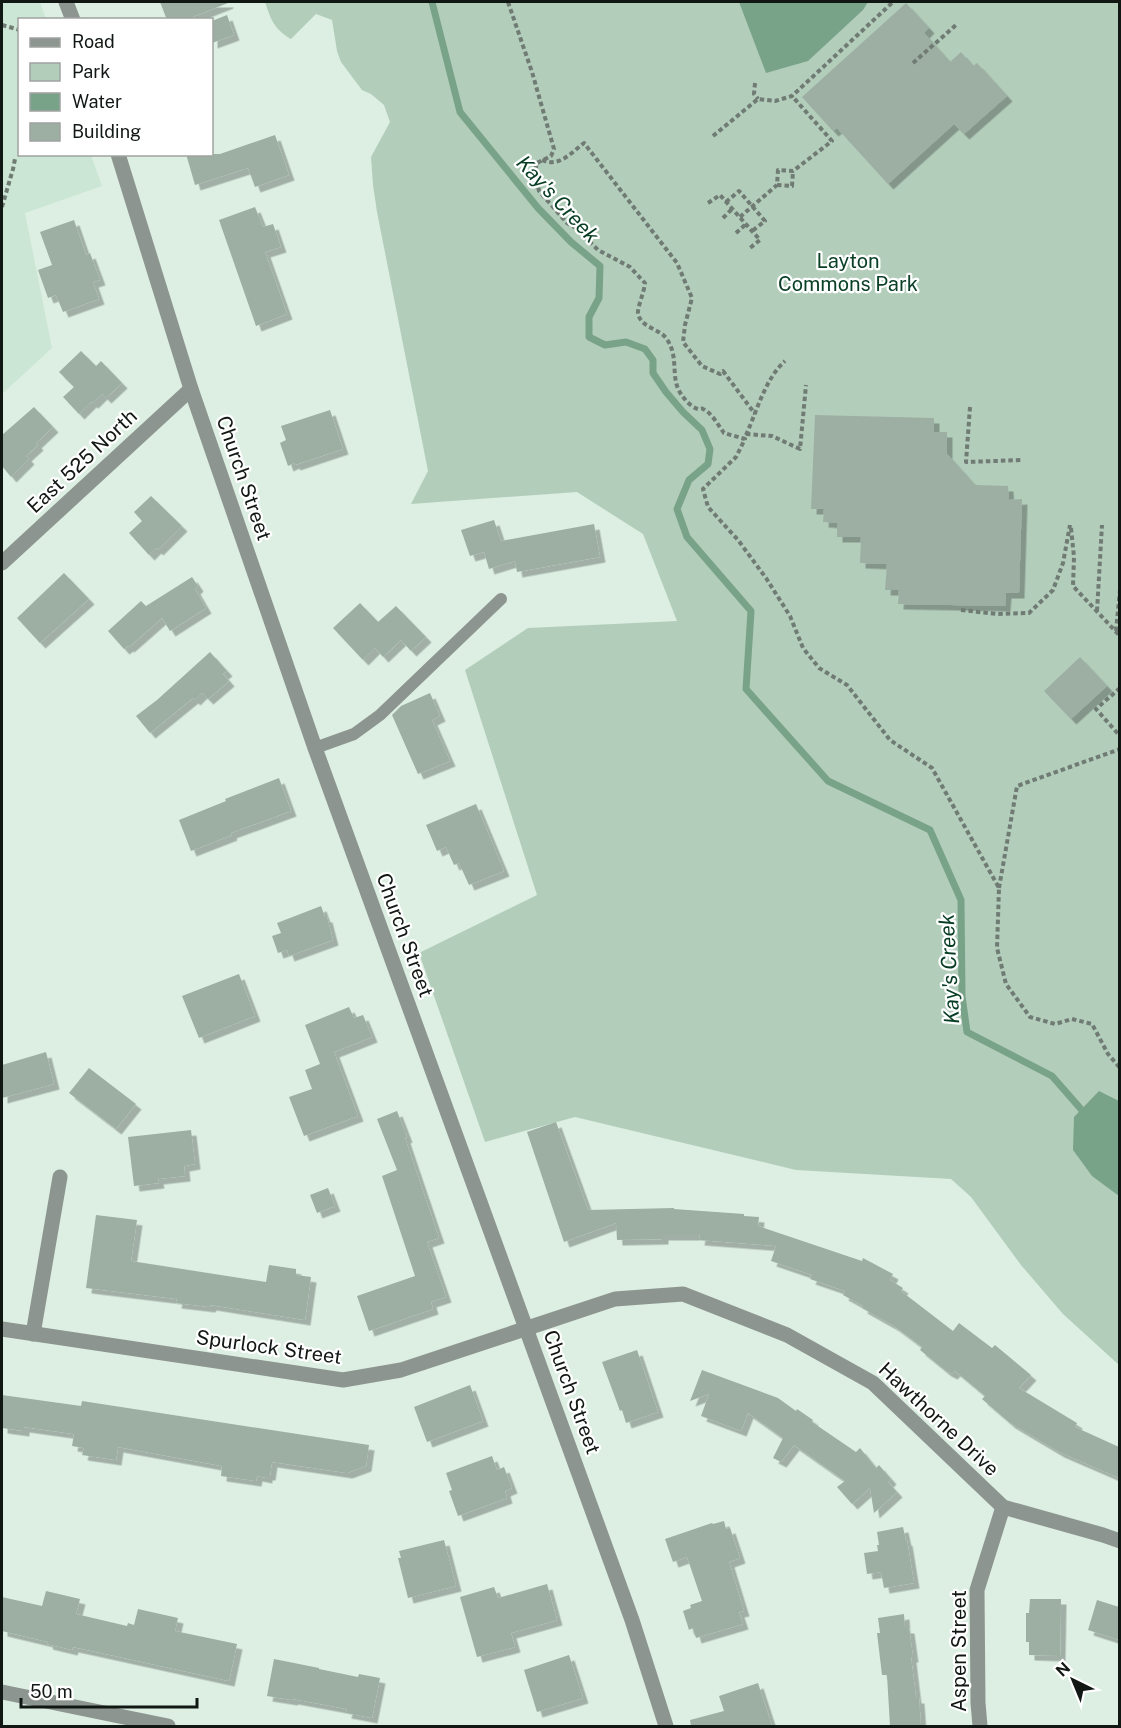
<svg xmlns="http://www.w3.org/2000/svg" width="1121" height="1728" font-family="'Public Sans',sans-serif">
  <defs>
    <filter id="shadow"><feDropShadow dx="5.5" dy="5.5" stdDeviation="0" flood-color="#0004"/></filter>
  </defs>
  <rect width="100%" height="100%" fill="#dcefe2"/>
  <polygon fill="#cce6d5" points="2,2 40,2 46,19 20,20 20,154 91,155 102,186 25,213 52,348 2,394"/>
  <path fill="#b3cdbb" d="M 265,2 L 1119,2 L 1119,1365 L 1063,1314 L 1021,1265 L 971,1197 L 951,1179 L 796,1170 L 575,1117 L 485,1142 L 419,953 L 537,895 L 465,670 L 528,628 L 677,621 L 643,534 L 577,492 L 411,504 L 428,471 L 377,212 L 373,185 L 371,157 L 390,122 L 384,105 L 371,94 L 362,90 L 341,62 L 337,51 L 332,20 L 316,14 L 291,39 C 274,29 271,20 265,2 Z"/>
  <g fill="#79a388">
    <polygon points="739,2 868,2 863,10 808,61 766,73"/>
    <polygon points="1099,1091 1119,1101 1119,1196 1092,1176 1073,1150 1074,1117"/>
  </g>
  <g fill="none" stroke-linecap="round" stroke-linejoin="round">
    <polyline stroke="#79a388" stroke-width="7" points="432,2 460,112 538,208 571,242 600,266 599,298 589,317 589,337 605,345 626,342 645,349 653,360 653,373 666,392 683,412 702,430 710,449 708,464 689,480 677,509 687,537 751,611 746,689 828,781 930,830 961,900 962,996 967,1032 1052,1076 1087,1116"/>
  </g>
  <g fill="#9dafa3" filter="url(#shadow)">
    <polygon points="160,2 228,2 228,3 185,20 167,20"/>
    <polygon points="906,3 929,28 924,33 950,62 961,52 973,66 977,63 1007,96 964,134 954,124 888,184 837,128 833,131 802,97"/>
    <polygon points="227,15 234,35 212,43 212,21"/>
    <polygon points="275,135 289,175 255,187 248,168 195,185 186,154 220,154"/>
    <polygon points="255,207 263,227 273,224 281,247 265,252 287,314 256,326 219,220"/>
    <polygon points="74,220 86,255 90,253 100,280 93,282 99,299 63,312 56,295 48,298 38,270 52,265 40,232"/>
    <polygon points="81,351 96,366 101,361 122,383 106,398 102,394 93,403 91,402 79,414 63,397 74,387 59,372"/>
    <polygon points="34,407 53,427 36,443 38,445 26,456 29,459 11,477 2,466 2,435"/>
    <polygon points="330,410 343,449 295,465 294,463 288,466 280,443 286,440 281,426"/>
    <polygon points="815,415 934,418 934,432 947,432 947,454 975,485 1008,486 1009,500 1022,499 1019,593 1006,593 1005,606 898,604 899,590 885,590 887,564 860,563 861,537 837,537 837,523 823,522 824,509 811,509"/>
    <polygon points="151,496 182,526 158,550 156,548 149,555 129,533 142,521 134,512"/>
    <polygon points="494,520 501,541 594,524 600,557 517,572 515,561 489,569 484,552 470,556 461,530"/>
    <polygon points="64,573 89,599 40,643 17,618"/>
    <polygon points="192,577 198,586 195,589 206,608 170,631 162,618 129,647 128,646 124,649 108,631 141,601 146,606"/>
    <polygon points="360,603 378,622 396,606 426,637 411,651 401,640 383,657 375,648 363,660 333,628"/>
    <polygon points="210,652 227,671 223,674 229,681 208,699 202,693 195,700 193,698 150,733 136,716 157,700"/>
    <polygon points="1080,657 1107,686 1071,719 1044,691"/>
    <polygon points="430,693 440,716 432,720 450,761 418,774 392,715 401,706"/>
    <polygon points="279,778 291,811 231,833 232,835 191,851 179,820 226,801 225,799"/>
    <polygon points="476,804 504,871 469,885 459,863 454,865 446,847 437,851 426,825"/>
    <polygon points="321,906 325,917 327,917 333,940 289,956 287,950 278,953 272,936 281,933 277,923"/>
    <polygon points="239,974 255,1016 199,1038 182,996"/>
    <polygon points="349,1007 354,1018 363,1015 372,1037 334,1052 358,1116 304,1136 289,1097 312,1089 305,1070 320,1064 305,1025"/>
    <polygon points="46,1052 54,1084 2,1098 2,1065"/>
    <polygon points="89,1068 136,1104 116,1129 69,1093"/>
    <polygon points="397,1111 407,1137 405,1138 439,1238 427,1242 446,1297 431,1302 433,1309 369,1331 357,1296 415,1276 382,1176 397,1170 377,1119"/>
    <polygon points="556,1122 588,1210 674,1208 674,1209 744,1214 744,1216 759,1217 758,1226 862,1261 863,1258 893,1274 890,1280 903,1288 901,1291 953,1331 959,1323 992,1348 995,1345 1031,1375 1019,1388 1077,1423 1075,1427 1119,1447 1119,1478 1059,1452 1010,1423 982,1399 985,1396 955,1371 952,1374 946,1371 920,1350 922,1347 894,1326 862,1308 863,1306 843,1295 845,1291 810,1279 812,1275 771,1261 776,1246 699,1240 700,1235 663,1235 663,1239 617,1240 616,1223 564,1242 527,1132"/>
    <polygon points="191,1130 195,1164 184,1166 185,1176 158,1179 159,1183 134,1186 128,1137"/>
    <polygon points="328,1188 335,1206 317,1213 310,1195"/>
    <polygon points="96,1215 137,1220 131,1261 266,1282 269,1265 296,1269 296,1275 311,1277 305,1320 211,1305 210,1307 176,1303 177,1299 86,1288"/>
    <polygon points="637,1350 658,1412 626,1423 622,1410 620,1411 602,1362"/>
    <polygon points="702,1370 778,1398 796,1411 797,1409 813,1420 812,1422 856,1452 860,1448 876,1468 879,1465 891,1479 888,1482 897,1492 874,1513 870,1488 852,1504 837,1487 845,1481 794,1445 781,1462 773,1458 783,1438 748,1413 741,1431 701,1416 709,1394 690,1401"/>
    <polygon points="470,1385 483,1421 427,1442 414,1407"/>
    <polygon points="2,1395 81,1406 82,1401 369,1445 366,1466 347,1473 272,1462 270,1475 267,1475 267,1478 257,1476 256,1481 221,1476 222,1466 118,1447 116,1460 82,1455 84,1448 72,1446 74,1434 24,1427 24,1431 2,1428"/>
    <polygon points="492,1456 497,1470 504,1467 512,1488 505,1491 507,1498 458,1516 449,1491 452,1490 446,1473"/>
    <polygon points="724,1521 726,1529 730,1528 740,1558 729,1562 744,1611 739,1612 743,1624 696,1638 693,1628 689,1630 683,1611 691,1608 690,1605 702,1601 687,1557 673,1562 665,1539 712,1523 713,1524"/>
    <polygon points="903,1527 906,1541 907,1540 914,1583 884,1588 881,1572 867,1574 864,1553 878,1551 877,1545 879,1545 877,1532"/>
    <polygon points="444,1540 456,1586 408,1598 398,1558 401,1558 399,1551"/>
    <polygon points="547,1584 557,1620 511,1633 515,1647 477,1657 460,1597 494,1587 498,1598"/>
    <polygon points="46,1591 80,1599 76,1614 127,1626 128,1623 134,1625 138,1609 178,1618 175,1631 237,1644 229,1681 92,1651 73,1647 72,1650 47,1644 48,1642 2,1631 2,1597 42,1606"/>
    <polygon points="1030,1599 1061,1599 1060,1656 1029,1655 1029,1642 1026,1642 1026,1613 1029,1613"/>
    <polygon points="1097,1600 1119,1607 1119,1640 1088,1630"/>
    <polygon points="904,1614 905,1628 909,1628 913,1657 911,1657 916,1698 919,1698 921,1726 890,1726 887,1675 882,1675 877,1633 880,1633 878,1618"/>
    <polygon points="569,1655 583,1698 537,1712 524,1670"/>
    <polygon points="274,1659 319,1668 319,1669 358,1677 359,1674 380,1678 372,1718 346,1713 347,1709 293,1699 292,1700 267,1696"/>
    <polygon points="758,1683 772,1726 691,1726 690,1720 724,1711 719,1696"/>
  </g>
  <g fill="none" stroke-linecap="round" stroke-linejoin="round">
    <g stroke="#6f7b73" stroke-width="4" stroke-dasharray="4.5 3" stroke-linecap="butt">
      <path d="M 508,2 L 532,72 L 554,149 L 551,156 L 537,163 L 535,171 L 539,191 L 567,223 L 576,228 L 598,250 L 630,267 L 645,283 C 644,293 637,308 638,314 C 642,329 661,328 668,341 C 679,359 670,378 681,394 C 685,400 691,407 698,409 C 700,409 702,408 703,409 C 712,413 718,425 724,433 L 745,439 L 736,457 L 703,489 L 708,507 L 738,540 L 766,578 L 790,616 L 803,648 L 819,668 L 847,685 L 890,740 L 932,768 L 999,888 L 997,948 L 1006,984 L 1030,1017 L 1055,1024 L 1072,1019 L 1092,1024 L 1108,1054 L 1120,1068"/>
      <polyline points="2,25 20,30"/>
      <polyline points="913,63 956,25"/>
      <polyline points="755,83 754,94 758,99"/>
      <polyline points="713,136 758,99 775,101 792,96 893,2"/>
      <path d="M 542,160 C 559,168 572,152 584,143 L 677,263 L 692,298 L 685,325 L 683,342 L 702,366 L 720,374 L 723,371 L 755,414"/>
      <polyline points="777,185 792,186 793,171"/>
      <polyline points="726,202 739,191 765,221 752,231"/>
      <polyline points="708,203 720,195 760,240 750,248"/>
      <polyline points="2,207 13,169 15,159"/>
      <polyline points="740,217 777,185 778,170 793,171 832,141 792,96"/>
      <polyline points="723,218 732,209"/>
      <polyline points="736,233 746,224"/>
      <polyline points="970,407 966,462 1023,460"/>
      <polyline points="746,434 772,436 800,449 806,385"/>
      <path d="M 746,435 C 757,411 765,379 785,361"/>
      <polyline points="1071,528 1074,557 1073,586 1120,636"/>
      <polyline points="961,610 997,614 1029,613 1053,590 1063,563 1070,525"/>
      <polyline points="1097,611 1102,525"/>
      <polyline points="1116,631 1120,590"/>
      <polyline points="1120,688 1096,709 1120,736"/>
      <polyline points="999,888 1017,786 1120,749"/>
    </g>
    <polyline stroke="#8d9590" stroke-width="12" points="315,748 354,734 380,715 501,599"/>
    <g stroke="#8d9590" stroke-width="15">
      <polyline points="2,563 191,389"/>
      <polyline points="2,1329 343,1380 401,1370 615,1299 683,1294 787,1335 873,1383 1003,1507 1103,1535 1120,1541"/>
      <polyline points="33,1334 60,1177"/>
      <polyline points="2,1692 168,1726"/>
      <polyline points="980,1726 978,1703 977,1590 1003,1507"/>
    </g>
    <g stroke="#8d9590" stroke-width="15">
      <polyline points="66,2 73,20"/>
      <polyline points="118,154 191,389 315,748 632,1620 666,1726"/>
    </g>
  </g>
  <g text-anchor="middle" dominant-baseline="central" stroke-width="4.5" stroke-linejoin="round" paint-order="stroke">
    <g font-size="20" fill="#0a4025" stroke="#fff">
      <text x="848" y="261">Layton<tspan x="848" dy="23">Commons Park</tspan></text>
    </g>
    <g font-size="20" fill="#111814" stroke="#fff">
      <text transform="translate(82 461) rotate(-43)">East 525 North</text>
      <text transform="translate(244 478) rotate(71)">Church Street</text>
      <text transform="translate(405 935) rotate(70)">Church Street</text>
      <text transform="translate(269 1347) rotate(8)">Spurlock Street</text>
      <text transform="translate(572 1392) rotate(70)">Church Street</text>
      <text transform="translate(939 1419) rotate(43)">Hawthorne Drive</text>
      <text transform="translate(959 1651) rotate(-90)">Aspen Street</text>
    </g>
    <g font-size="21" font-style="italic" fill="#073d23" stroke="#fff">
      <text transform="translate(558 199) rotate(47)">Kay's Creek</text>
      <text transform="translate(949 969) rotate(-93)">Kay's Creek</text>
    </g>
  </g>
  <rect width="1121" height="1728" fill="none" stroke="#111814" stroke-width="6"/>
  <rect x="18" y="18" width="195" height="138" fill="#ffffff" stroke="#a0a3a1" stroke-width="1.5"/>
  <rect x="30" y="38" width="30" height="9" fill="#8d9590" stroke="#a0a3a1" stroke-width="1.5"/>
  <text x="72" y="48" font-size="18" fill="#111814">Road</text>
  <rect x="30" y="63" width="30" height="18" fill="#b3cdbb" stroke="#a0a3a1" stroke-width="1.5"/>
  <text x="72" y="78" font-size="18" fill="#111814">Park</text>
  <rect x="30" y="93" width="30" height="18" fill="#79a388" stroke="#a0a3a1" stroke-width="1.5"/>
  <text x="72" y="108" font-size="18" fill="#111814">Water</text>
  <rect x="30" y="123" width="30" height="18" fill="#9dafa3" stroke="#a0a3a1" stroke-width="1.5"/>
  <text x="72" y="138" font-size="18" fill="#111814">Building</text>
  <g transform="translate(1073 1680) rotate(317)" stroke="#ffffff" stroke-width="4.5" paint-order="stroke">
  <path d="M0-4.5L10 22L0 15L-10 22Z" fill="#111814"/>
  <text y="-9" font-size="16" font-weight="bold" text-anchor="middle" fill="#111814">N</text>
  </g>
  <path d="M21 1698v9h176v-9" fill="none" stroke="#111814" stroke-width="3"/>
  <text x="30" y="1698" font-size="18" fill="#111814" stroke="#ffffff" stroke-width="4.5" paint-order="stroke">50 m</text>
</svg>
